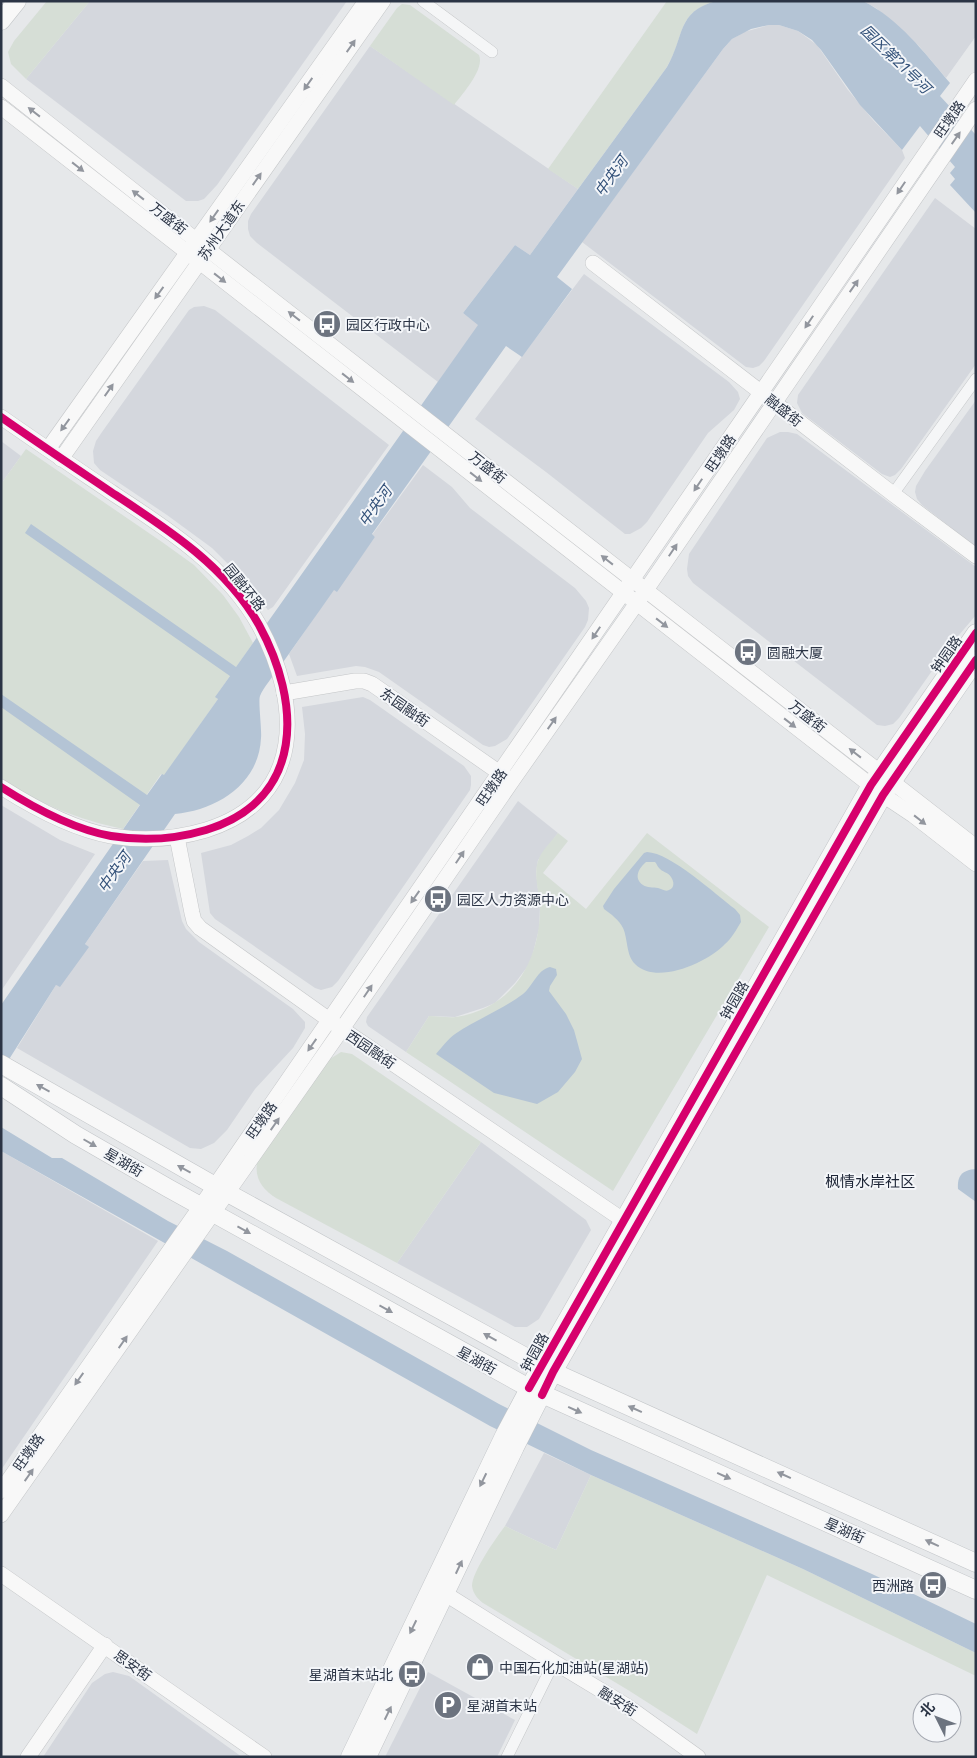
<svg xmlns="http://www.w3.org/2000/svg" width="977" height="1758" font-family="Inter,'Noto Sans SC',sans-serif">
  <rect width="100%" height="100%" fill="#e6e8ea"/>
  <g fill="#d4d7dd">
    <polygon points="90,1 347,1 217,185 204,199 198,201 186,201 26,79"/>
    <polygon points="863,1 976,1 976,36 946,78 919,46 876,8"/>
    <polygon points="769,25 779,25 798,31 817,45 848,90 873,120 902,150 905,158 764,361 759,366 753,368 746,367 582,242 723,49 732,39 744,32"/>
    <polygon points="370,46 578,189 530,255 515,245 463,313 479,325 438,382 257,243 250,236 248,229 248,221 251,214"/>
    <polygon points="935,198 976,229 976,364 901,469 895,475 890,477 882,474 802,413 797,403 798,395"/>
    <polygon points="584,274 729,382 738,392 740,399 734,410 708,433 647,522 641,528 630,534 625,534 546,472 475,419"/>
    <polygon points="204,306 215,310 389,445 273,607 268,610 238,574 212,548 167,515 100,470 94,463 93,451 96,441 102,432 189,310 194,307"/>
    <polygon points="976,400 976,547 922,505 917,499 915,492 916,486 925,471"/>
    <polygon points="780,432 788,432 797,434 976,567 976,615 948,648 899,718 893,724 885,726 877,725 693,583 688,576 687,569 689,554 767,438"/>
    <polygon points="1,441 21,456 1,484"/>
    <polygon points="423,465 452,487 470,508 575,588 586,601 589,608 588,620 585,627 507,739 495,746 489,747 483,745 379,672 365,667 356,666 297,676 289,654 334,589 336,591 375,537 372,535"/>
    <polygon points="363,697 370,700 464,766 471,776 471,785 470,790 338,981 332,987 321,990 315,988 215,919 210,913 201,853 231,845 248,836 261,828 279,810 295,783 304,760 305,734 302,707"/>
    <polygon points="518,801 558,833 538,860 536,872 540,907 539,929 532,957 528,966 515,983 495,1003 483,1008 455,1017 429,1016 406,1052 368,1026 366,1022 367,1017"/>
    <polygon points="1,805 60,840 95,854 1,991"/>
    <polygon points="168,860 182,921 186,929 199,942 293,1009 305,1022 305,1028 293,1048 255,1089 227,1130 214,1143 201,1149 190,1148 17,1048 56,985 59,986 88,947 85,944 143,861"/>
    <polygon points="481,1142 586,1220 591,1230 539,1319 527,1327 515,1327 397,1263"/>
    <polygon points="1,1151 158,1241 1,1470"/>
    <polygon points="544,1453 591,1475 556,1550 505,1526"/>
    <polygon points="113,1672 129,1676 242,1757 43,1757 92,1683 105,1674"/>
    <polygon points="428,1672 515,1720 497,1757 385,1757"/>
  </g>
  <g fill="#d6ded6">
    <polygon points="47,1 90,1 26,79 11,64 8,52 14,41"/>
    <path d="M 667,1 L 716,1 C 675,13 686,36 667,67 L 578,189 L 548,169 Z"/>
    <path d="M 402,4 L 410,5 L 479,55 C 485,69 463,93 454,105 L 370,46 L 397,8 Z"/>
    <path d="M 26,449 L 162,542 L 194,565 L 223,595 L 239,617 L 253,643 L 216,696 L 218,699 L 164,776 L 161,774 L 123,829 C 77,819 41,805 1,778 L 1,484 Z"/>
    <path d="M 558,833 L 568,841 L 543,873 L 586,909 L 647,833 L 769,927 L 613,1191 L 406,1052 L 429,1016 C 438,1016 448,1018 456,1017 C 512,1008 539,963 540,910 C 540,894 533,876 538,861 C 541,851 552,841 558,833 Z"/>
    <path d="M 341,1052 L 352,1054 L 481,1142 L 397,1263 L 276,1198 C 262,1189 253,1177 258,1159 L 330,1059 Z"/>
    <path d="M 591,1475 L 803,1569 L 976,1653 L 976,1676 L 767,1575 L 697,1734 L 628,1690 L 483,1603 C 478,1599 473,1594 472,1586 C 472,1572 496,1538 505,1526 L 556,1550 Z"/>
  </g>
  <g fill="#b4c4d5" fill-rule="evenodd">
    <path d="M 716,1 L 863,1 C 899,19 924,52 950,83 L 940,96 L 976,135 L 976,213 L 950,185 L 955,179 L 950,173 L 955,167 L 920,126 L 902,150 L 860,105 L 821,50 L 812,40 L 798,31 L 779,25 L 769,25 L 751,29 L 732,39 L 723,49 L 557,277 L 572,289 L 522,357 L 506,346 L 372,534 L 375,537 L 337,592 L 334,590 C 316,616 297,642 279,668 C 274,675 263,688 260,696 C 258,701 262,730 261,738 C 259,784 217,810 175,814 L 85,944 L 89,947 L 60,987 L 56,985 L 1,1072 L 1,1005 L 140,805 L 1,707 L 1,694 L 147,795 L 162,774 L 164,775 L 218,699 L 215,697 L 230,676 L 25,533 L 31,524 L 236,667 L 478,325 L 463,313 L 515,245 L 530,255 L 667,67 C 685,36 676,12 716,1 Z"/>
    <path d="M 647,852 C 671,853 715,894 735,909 L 740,915 L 741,922 C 736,930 732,938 725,944 C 708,962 657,986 635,964 C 626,955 628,939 623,928 C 619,920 611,914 604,909 L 603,906 L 614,889 L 644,853 ZM 646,862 L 655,862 C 657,864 657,866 659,868 C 662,872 668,872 671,877 C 674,881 675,888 669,890 C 665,892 662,889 658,888 C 653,887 647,888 643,885 C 633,878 639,868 646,862 Z"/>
    <path d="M 550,967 L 556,969 L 557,975 L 550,986 L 549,991 L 566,1014 L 574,1030 L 582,1059 L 575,1072 L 558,1092 L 537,1104 L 494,1093 L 436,1054 C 442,1047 448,1039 455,1034 C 477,1019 502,1010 523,994 C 533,986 537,970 550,967 Z"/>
    <polygon points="1,1127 52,1158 62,1158 168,1221 227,1251 499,1404 591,1450 872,1574 976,1624 976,1653 803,1569 591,1475 490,1426 1,1151"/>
    <path d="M 976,1169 L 976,1202 L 958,1189 C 957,1176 962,1170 976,1169 Z"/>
  </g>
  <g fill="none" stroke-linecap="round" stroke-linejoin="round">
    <defs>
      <g id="street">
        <polyline points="423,1 492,52"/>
        <polyline points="893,494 976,379"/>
        <polyline points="507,1757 554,1662"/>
      </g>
      <g id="secondary">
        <polyline points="1,86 197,241 976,847"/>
        <polyline points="1,107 883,795 913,815 976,864"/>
        <polyline points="593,263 893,494 976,556"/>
        <path d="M 1,417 C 38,443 74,467 111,492 C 166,528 226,566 259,625 C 301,702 306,799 206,830 C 176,839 142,841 111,836 C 72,829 34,808 1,787"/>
        <polyline points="48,449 366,1"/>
        <polyline points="61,459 383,1"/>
        <polyline points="284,693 355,681 364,681 372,684 507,778"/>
        <polyline points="177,837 192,913 194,921 200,928 342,1029 623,1220"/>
        <polyline points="1,1491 215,1186 976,80"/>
        <polyline points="1,1515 342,1029 512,781 646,590 976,109"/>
        <polyline points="1,1574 264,1757"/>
        <polyline points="436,1588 554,1662 627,1706 698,1757"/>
        <polyline points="28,1757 105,1645"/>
      </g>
      <g id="primary">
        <polyline points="1,21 17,1"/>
        <polyline points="1,1064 215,1186 553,1372 976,1563"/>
        <polyline points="1,1086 76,1135 168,1188 529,1388 976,1590"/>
        <polyline points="350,1757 504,1436 541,1366 871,785 976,633"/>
        <polyline points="367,1757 515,1447 553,1372 883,795 976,660"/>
      </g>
    </defs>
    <use href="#street" stroke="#c4c6c8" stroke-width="12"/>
    <use href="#secondary" stroke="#c4c6c8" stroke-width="16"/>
    <use href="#primary" stroke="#c2c5c8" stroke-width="19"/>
    <use href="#street" stroke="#f5f6f7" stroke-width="11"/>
    <use href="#secondary" stroke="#f8f8f8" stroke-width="15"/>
    <use href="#primary" stroke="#f8f8f8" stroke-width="18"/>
    <defs>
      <g id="cycleway">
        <path d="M 1,417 C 38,443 74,467 111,492 C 166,528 226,566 259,625 C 301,702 306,799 206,830 C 176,839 142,841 111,836 C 72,829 34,808 1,787"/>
        <polyline points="529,1388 871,785 976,633"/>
        <polyline points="542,1395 553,1372 883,795 976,660"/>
      </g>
    </defs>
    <use href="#cycleway" stroke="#f4f6f9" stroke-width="11"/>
    <use href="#cycleway" stroke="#d6006c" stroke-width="8"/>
  </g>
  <defs><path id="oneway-solid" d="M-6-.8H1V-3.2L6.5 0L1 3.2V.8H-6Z" transform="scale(1.25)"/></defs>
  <g fill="#92969e">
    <use href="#oneway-solid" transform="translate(351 46) rotate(-55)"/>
    <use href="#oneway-solid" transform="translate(308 84) rotate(125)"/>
    <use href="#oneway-solid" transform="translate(34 112) rotate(-142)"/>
    <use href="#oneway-solid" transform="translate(956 138) rotate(-55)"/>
    <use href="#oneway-solid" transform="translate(78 167) rotate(38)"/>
    <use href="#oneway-solid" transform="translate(257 179) rotate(-55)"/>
    <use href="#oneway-solid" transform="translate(901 188) rotate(124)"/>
    <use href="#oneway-solid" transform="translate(138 195) rotate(-142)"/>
    <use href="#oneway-solid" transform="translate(214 216) rotate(125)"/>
    <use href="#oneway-solid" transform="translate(220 278) rotate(38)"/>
    <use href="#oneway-solid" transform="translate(854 286) rotate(-55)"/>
    <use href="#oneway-solid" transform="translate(159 293) rotate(126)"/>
    <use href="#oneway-solid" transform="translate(294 316) rotate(-142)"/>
    <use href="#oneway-solid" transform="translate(809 322) rotate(124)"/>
    <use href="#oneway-solid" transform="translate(348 378) rotate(38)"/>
    <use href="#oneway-solid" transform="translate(109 390) rotate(-55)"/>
    <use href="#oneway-solid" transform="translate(65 425) rotate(126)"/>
    <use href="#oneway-solid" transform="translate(476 477) rotate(38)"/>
    <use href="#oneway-solid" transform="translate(698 485) rotate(124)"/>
    <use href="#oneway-solid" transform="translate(673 550) rotate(-56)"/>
    <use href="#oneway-solid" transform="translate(607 560) rotate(-142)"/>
    <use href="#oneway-solid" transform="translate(662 623) rotate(38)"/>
    <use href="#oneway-solid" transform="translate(596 633) rotate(124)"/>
    <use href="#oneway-solid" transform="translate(552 723) rotate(-55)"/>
    <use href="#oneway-solid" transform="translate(790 723) rotate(38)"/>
    <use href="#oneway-solid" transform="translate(855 753) rotate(-142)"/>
    <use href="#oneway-solid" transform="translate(920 820) rotate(38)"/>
    <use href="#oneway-solid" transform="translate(460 857) rotate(-56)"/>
    <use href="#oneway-solid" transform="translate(415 897) rotate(125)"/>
    <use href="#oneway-solid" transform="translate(368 991) rotate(-56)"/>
    <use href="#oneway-solid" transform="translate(312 1045) rotate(125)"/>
    <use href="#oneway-solid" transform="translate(43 1088) rotate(-151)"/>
    <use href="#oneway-solid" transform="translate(275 1124) rotate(-55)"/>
    <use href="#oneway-solid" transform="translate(90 1143) rotate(30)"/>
    <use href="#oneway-solid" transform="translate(184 1169) rotate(-151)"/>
    <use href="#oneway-solid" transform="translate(244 1230) rotate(29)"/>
    <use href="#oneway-solid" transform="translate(386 1309) rotate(29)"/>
    <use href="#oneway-solid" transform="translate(490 1337) rotate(-151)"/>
    <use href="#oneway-solid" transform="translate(123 1342) rotate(-55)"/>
    <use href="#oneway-solid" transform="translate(79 1379) rotate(125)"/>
    <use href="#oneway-solid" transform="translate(635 1409) rotate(-156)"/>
    <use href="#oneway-solid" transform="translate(575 1410) rotate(24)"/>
    <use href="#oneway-solid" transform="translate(29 1475) rotate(-55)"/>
    <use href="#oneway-solid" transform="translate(784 1475) rotate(-156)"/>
    <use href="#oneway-solid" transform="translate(724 1476) rotate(24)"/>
    <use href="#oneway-solid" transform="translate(483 1480) rotate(116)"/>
    <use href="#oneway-solid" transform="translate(932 1543) rotate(-155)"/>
    <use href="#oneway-solid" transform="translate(459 1567) rotate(-65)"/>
    <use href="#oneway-solid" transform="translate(413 1627) rotate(116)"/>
    <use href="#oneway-solid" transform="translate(388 1713) rotate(-64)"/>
  </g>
  <defs>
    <symbol id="bus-disc" viewBox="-11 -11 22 22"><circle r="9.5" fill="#6c737f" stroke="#f4f6f9"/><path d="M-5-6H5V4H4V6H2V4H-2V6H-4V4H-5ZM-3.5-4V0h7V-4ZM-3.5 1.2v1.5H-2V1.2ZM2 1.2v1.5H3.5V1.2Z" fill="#fff"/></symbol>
    <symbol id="shop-disc" viewBox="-11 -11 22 22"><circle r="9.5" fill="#6c737f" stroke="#f4f6f9"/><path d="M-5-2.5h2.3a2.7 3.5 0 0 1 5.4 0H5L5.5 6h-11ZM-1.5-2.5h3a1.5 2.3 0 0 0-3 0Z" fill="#fff"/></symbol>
    <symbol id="parking-disc" viewBox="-11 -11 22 22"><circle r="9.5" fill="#6c737f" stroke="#f4f6f9"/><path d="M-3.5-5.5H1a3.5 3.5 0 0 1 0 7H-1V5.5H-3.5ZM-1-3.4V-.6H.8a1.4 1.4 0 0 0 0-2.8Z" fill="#fff"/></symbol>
  </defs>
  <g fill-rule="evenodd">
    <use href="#bus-disc" x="311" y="308" width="32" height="32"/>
    <use href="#bus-disc" x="732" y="636" width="32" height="32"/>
    <use href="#bus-disc" x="422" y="883" width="32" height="32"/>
    <use href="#bus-disc" x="917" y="1569" width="32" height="32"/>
    <use href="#shop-disc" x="464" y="1651" width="32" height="32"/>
    <use href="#bus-disc" x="396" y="1658" width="32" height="32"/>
    <use href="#parking-disc" x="432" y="1689" width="32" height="32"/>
  </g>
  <g text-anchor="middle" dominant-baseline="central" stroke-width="4" stroke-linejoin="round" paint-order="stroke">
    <g font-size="14" fill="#2b3445" stroke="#f4f6f9">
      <text transform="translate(949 119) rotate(-55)">旺墩路</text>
      <text transform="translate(169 218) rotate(38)">万盛街</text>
      <text transform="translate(221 230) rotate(-55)">苏州大道东</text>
      <text transform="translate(784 410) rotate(38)">融盛街</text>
      <text transform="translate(720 453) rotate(-56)">旺墩路</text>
      <text transform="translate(488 467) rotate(38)">万盛街</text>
      <text transform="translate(245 587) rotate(51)">园融环路</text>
      <text transform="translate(946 654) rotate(-55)">钟园路</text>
      <text transform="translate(405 707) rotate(35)">东园融街</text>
      <text transform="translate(808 716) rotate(38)">万盛街</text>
      <text transform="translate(491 787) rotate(-55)">旺墩路</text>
      <text transform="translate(734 1000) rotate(-60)">钟园路</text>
      <text transform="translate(371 1049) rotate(34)">西园融街</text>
      <text transform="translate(261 1120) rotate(-55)">旺墩路</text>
      <text transform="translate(124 1162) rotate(30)">星湖街</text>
      <text transform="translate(534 1352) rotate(-61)">钟园路</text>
      <text transform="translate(477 1360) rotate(29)">星湖街</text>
      <text transform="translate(28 1452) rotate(-55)">旺墩路</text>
      <text transform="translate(845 1530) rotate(24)">星湖街</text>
      <text transform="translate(133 1665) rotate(35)">思安街</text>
      <text transform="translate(618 1701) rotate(32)">融安街</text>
    </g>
    <g font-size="14" fill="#2b3445" stroke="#f4f6f9" text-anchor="start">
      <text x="346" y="324">园区行政中心</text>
      <text x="767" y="652">圆融大厦</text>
      <text x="457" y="899">园区人力资源中心</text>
      <text x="914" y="1585" text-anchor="end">西洲路</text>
      <text x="499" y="1667">中国石化加油站(星湖站)</text>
      <text x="393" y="1674" text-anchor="end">星湖首末站北</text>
      <text x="467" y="1705">星湖首末站</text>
    </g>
    <g font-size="15" font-style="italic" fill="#34527a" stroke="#f4f6f9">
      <text transform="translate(896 59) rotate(44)">园区第21号河</text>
      <text transform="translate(611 176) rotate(-54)">中央河</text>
      <text transform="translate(375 506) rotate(-54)">中央河</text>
      <text transform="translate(114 872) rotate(-54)">中央河</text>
    </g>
    <g font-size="15" fill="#1d2536" stroke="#f4f6f9">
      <text x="870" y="1181">枫情水岸社区</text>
    </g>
  </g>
  <rect width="977" height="1758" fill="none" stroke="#2b3445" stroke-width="5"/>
  <g transform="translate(937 1718) rotate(312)"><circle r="24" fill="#f4f6f9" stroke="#a4a8b1"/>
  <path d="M0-4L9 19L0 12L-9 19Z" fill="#6c737f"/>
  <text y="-8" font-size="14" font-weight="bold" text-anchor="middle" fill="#2b3445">北</text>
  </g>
</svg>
